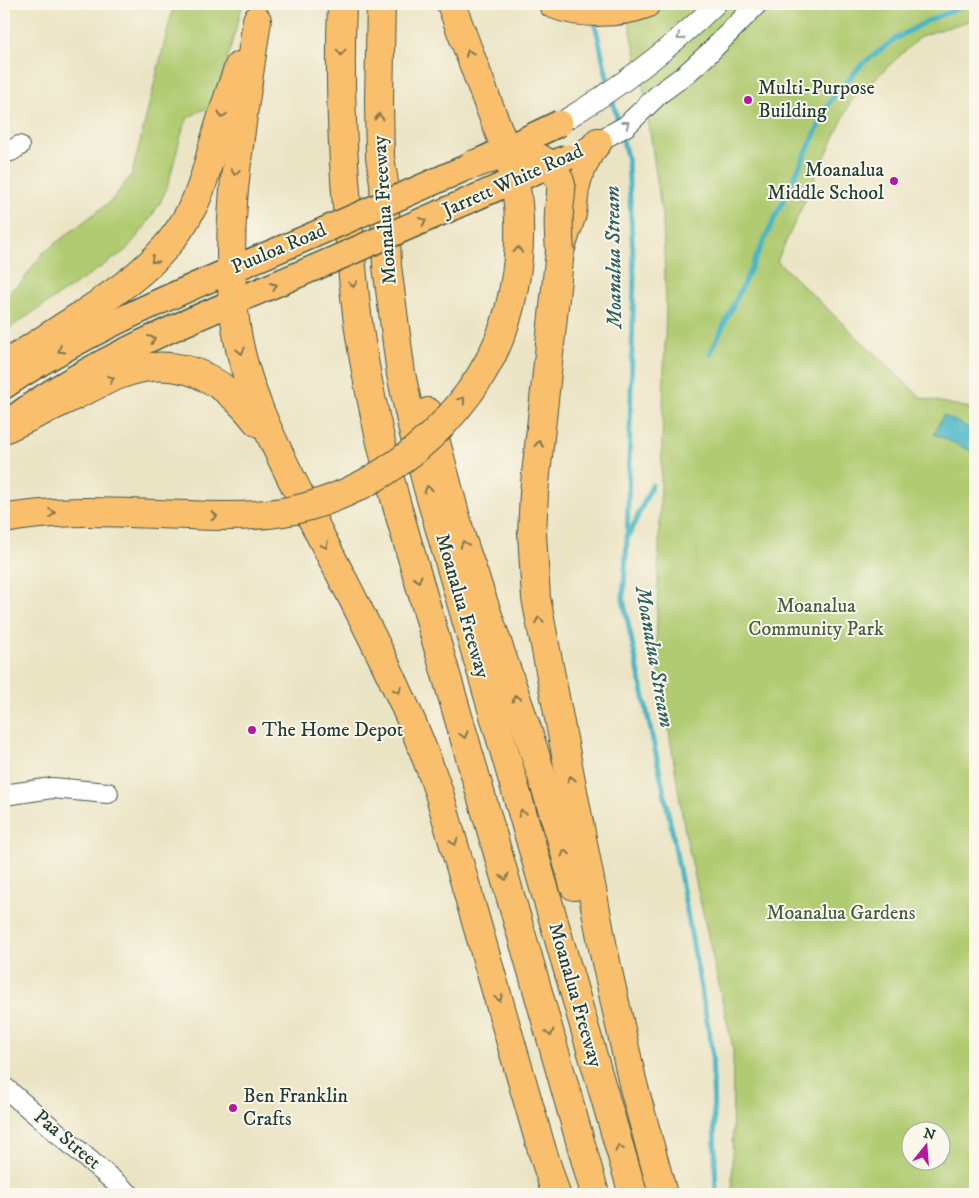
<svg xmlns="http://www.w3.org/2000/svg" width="979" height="1198" font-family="'IM FELL DW Pica',serif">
  <rect width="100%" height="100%" fill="#fbf7ec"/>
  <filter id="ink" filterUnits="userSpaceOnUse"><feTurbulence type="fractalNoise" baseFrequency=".02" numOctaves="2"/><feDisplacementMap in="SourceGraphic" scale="10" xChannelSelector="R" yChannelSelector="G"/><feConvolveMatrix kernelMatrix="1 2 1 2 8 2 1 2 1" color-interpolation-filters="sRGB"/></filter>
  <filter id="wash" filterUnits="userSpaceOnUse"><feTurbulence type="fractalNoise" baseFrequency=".0096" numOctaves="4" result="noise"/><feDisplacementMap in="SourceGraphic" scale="20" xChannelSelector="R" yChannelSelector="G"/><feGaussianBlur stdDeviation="1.12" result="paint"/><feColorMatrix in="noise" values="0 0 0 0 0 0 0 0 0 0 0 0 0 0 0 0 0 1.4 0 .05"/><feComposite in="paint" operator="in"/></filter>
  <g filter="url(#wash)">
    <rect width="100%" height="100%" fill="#ebe4c4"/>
    <g fill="#b0cb71" stroke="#688452" fill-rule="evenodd">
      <polygon points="174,4 243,4 214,106 200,111 188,118 183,128 168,185 160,203 144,228 125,251 8,329 4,339 4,295 21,283 43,253 112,200 132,174"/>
      <path d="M 625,4 L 975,4 L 975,19 L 921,36 L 851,101 L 777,261 L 921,398 L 975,409 L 975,1194 L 732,1194 L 733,1049 L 685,832 L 656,650 L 666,306 L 663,223 L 645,97 ZM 912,1130 L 942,1130 L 942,1160 L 912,1160 Z"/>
    </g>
    <polygon fill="#49b5c6" stroke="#34797d" points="943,415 975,431 973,452 934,434"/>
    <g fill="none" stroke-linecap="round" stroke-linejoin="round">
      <g stroke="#49b5c6" stroke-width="5">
        <polyline points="594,19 609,86"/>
        <polyline points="611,95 619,125"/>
        <polyline points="621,133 628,161 634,276 627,541 623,599 672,830 712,1048 716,1194"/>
        <polyline points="710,354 831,100 862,64 895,39 927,21 969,4"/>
        <polyline points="628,537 652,485"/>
      </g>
    </g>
  </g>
  <g filter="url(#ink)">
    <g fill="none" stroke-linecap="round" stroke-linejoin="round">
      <defs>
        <g id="minor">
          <path d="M 560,123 C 617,89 669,50 716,4"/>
          <polyline points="586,148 626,126 659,94 686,74 708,54 757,4"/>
          <polyline points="4,153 11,151 19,146"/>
          <polyline points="4,795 52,788 108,793"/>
          <polyline points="4,1087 129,1194"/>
        </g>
        <g id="major">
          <path d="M 4,386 C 98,323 206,281 311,236"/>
          <path d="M 19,414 C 106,351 216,310 314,268"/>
        </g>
        <g id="highway">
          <path d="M 342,4 C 339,76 342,147 348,219 C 351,258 354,297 360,336 C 369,394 382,450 397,506 L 532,971 L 595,1194"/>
          <polyline points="381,4 379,101 380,157 384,183 387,266 401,374 413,430 427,485 633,1194"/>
          <polyline points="451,4 486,98"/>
          <path d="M 553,4 C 579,15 620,14 646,4"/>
          <path d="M 257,20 C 243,121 221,225 236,327 C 246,396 282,459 313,521 C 358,610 407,698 439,793 L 541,1147 L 556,1194"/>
          <polyline points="598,142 589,153 578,177 575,189 572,214 560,251 534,493 532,534 536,598 604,953 633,1084 663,1194"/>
          <path d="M 4,366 C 28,350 52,334 77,318 C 121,289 166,259 191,210 C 202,190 207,168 213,146 C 221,119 229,93 239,66"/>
          <polyline points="428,412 462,540 528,732 560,834 574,886"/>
          <path d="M 4,429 C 28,418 52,407 76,395 C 99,384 125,369 151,367 C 196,363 231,388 257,422"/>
        </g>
      </defs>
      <use href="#minor" stroke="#3e564a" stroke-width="22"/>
      <use href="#major" stroke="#3e564a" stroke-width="28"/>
      <use href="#highway" stroke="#3e564a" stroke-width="30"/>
      <use href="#minor" stroke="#fff" stroke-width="20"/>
      <use href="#major" stroke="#f9bf6d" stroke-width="25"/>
      <use href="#highway" stroke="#f9bf6d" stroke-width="28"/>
      <defs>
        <g id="major-bridge">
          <polyline points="311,236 472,165 560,123"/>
          <polyline points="314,268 568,157"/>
        </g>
        <g id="highway-bridge">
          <path d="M 472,165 C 497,156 532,144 552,168 C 556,173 560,179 561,185 C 562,194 559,204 559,213 C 558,225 559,238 560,251"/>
          <path d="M 4,519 C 64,507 126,514 188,515 C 223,517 259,517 294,510 C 391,489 487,404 510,306 C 518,273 521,237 518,204 C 515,167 499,132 486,98"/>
        </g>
      </defs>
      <use href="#major-bridge" stroke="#3e564a" stroke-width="28" stroke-linecap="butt"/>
      <use href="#highway-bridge" stroke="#3e564a" stroke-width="30" stroke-linecap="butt"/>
      <use href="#major-bridge" stroke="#f9bf6d" stroke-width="25"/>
      <use href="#highway-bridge" stroke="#f9bf6d" stroke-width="28"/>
    </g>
    <defs><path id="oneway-chevron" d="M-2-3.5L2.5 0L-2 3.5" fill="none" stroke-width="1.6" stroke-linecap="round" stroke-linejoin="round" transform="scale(1.25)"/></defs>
    <g stroke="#8f9e9a">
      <use href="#oneway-chevron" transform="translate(680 37) rotate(140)"/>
      <use href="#oneway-chevron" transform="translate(626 124) rotate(-37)"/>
    </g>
    <g stroke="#81784e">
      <use href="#oneway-chevron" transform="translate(341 52) rotate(90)"/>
      <use href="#oneway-chevron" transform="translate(469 53) rotate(-111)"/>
      <use href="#oneway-chevron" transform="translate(222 115) rotate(106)"/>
      <use href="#oneway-chevron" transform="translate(379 117) rotate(-92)"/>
      <use href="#oneway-chevron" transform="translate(235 172) rotate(97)"/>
      <use href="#oneway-chevron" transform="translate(423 221) rotate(-24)"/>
      <use href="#oneway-chevron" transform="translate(518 250) rotate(-87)"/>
      <use href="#oneway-chevron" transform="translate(154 260) rotate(137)"/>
      <use href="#oneway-chevron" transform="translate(353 284) rotate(83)"/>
      <use href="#oneway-chevron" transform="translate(274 286) rotate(-23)"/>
      <use href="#oneway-chevron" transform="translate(152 339) rotate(-24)"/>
      <use href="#oneway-chevron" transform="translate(61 350) rotate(149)"/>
      <use href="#oneway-chevron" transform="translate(241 351) rotate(78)"/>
      <use href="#oneway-chevron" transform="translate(111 379) rotate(-22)"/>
      <use href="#oneway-chevron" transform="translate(462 400) rotate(-53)"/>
      <use href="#oneway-chevron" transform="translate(539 444) rotate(-84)"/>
      <use href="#oneway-chevron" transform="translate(428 489) rotate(-106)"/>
      <use href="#oneway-chevron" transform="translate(52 513) rotate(-3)"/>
      <use href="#oneway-chevron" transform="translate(214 516) rotate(2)"/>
      <use href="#oneway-chevron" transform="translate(464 544) rotate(-108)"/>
      <use href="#oneway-chevron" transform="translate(325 545) rotate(63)"/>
      <use href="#oneway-chevron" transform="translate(418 579) rotate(74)"/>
      <use href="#oneway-chevron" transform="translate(539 620) rotate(-99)"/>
      <use href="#oneway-chevron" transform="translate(398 690) rotate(65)"/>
      <use href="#oneway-chevron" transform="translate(516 698) rotate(-109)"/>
      <use href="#oneway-chevron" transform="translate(464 735) rotate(74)"/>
      <use href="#oneway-chevron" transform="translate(571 779) rotate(-101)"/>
      <use href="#oneway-chevron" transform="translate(522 813) rotate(-106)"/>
      <use href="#oneway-chevron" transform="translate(454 842) rotate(74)"/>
      <use href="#oneway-chevron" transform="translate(565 853) rotate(-105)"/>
      <use href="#oneway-chevron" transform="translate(505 877) rotate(74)"/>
      <use href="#oneway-chevron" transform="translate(499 998) rotate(74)"/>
      <use href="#oneway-chevron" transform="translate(550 1033) rotate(74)"/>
      <use href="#oneway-chevron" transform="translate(619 1148) rotate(-106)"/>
    </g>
  </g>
  <g fill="#b5179e" stroke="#fbf7ec" stroke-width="2">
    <circle cx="748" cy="100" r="5"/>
    <circle cx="894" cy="181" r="5"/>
    <circle cx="252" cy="730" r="5"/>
    <circle cx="233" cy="1108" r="5"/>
  </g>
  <g text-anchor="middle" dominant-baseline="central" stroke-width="4" stroke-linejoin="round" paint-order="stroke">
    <g font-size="20" fill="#1f3d34" stroke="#fbf7ec" text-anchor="start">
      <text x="758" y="88">Multi-Purpose<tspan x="758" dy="23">Building</tspan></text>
      <text x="884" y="170" text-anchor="end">Moanalua<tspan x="884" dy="23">Middle School</tspan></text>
      <text x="262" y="730">The Home Depot</text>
      <text x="243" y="1096">Ben Franklin<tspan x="243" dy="23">Crafts</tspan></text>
    </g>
    <g font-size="20" fill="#1f3d34" stroke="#fbf7ec">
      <text transform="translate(513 181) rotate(-24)">Jarrett White Road</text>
      <text transform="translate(385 210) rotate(-94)">Moanalua Freeway</text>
      <text transform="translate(279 249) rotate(-23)">Puuloa Road</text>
      <text transform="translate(462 606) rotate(74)">Moanalua Freeway</text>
      <text transform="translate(575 995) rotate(74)">Moanalua Freeway</text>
      <text transform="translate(67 1140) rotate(40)">Paa Street</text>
    </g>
    <g font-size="20" fill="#436043" stroke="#fbf7ec">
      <text x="816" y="606">Moanalua<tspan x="816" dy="23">Community Park</tspan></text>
      <text x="841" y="913">Moanalua Gardens</text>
    </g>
    <g font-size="21" font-style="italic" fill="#2c6160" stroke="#fbf7ec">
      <text transform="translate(614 257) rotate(-91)">Moanalua Stream</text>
      <text transform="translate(654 657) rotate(80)">Moanalua Stream</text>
    </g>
  </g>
  <rect width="979" height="1198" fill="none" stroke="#fbf7ec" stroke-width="20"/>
  <g transform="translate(926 1146) rotate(17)"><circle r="24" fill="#fbf7ec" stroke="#a3ada2"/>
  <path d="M0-4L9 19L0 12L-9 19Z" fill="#b5179e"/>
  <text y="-8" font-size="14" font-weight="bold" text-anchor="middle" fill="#1f3d34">N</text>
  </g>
</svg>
